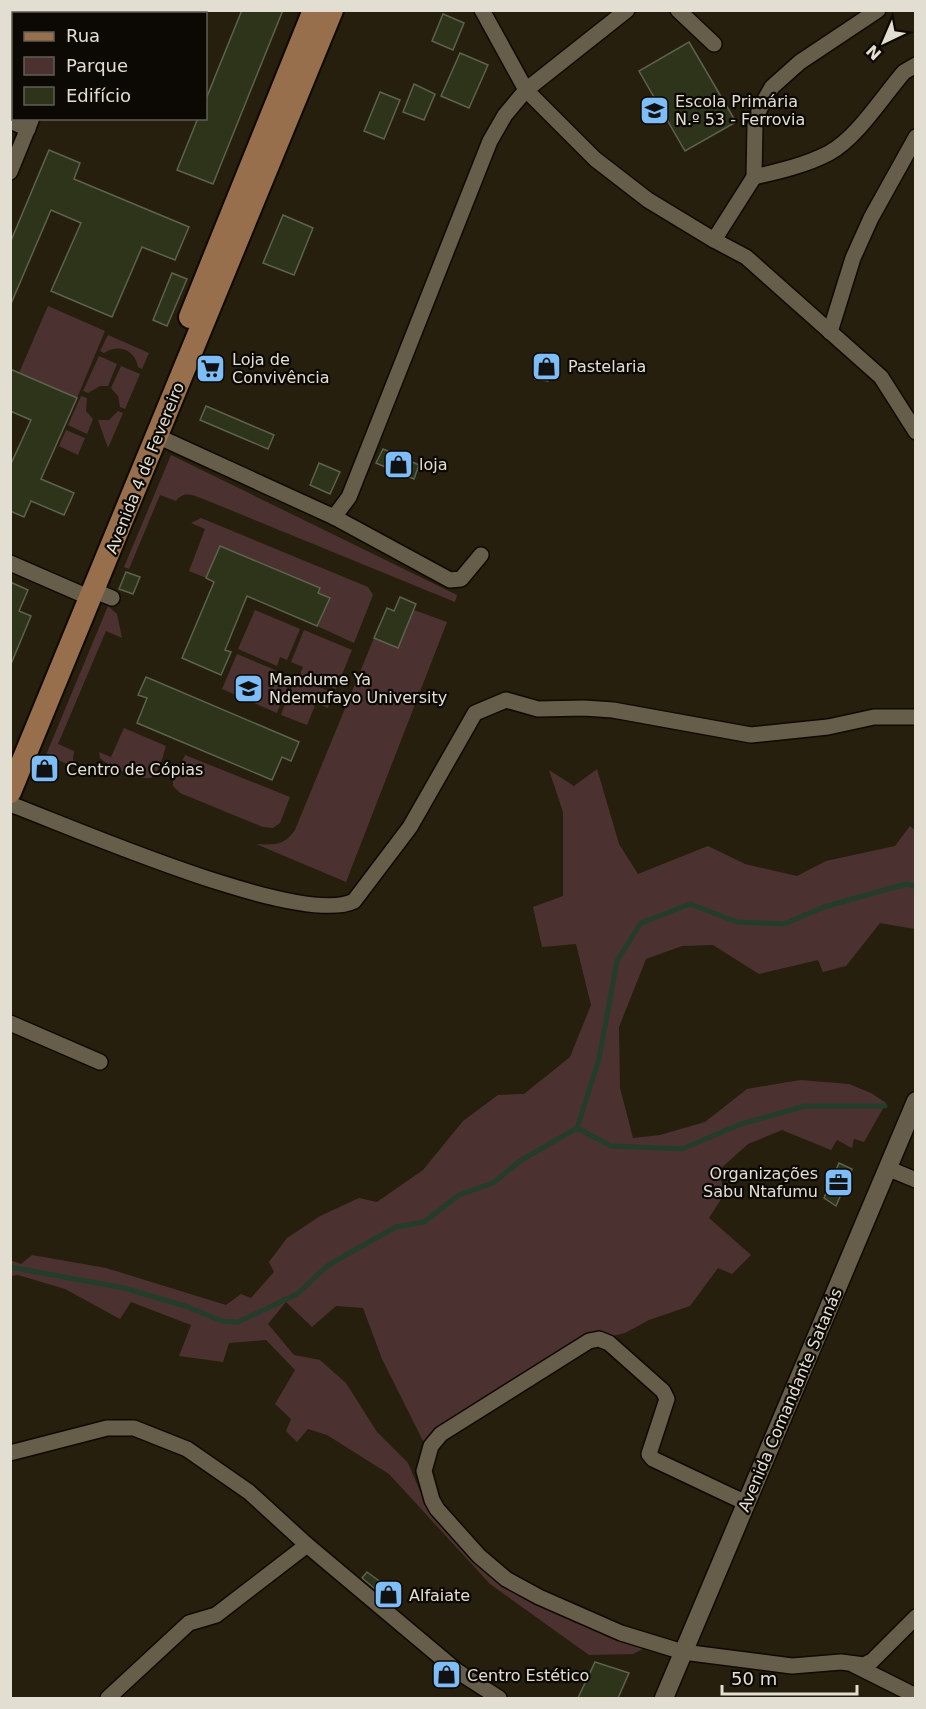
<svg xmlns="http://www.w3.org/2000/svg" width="926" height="1709" font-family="'DejaVu Sans',sans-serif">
  <rect width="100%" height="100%" fill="#261f0d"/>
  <g fill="#4b3230">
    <polygon points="48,306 105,331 77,398 19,373"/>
    <path d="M 108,335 L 149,353 L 142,369 L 138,367 C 135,350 119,343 104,353 L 100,351 Z"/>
    <polygon points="99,356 117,364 108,386 100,386 88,393 83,391"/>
    <polygon points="121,366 140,374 125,409 120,407 118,396 111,388"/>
    <polygon points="81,396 87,398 86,411 93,419 87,434 68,425"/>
    <polygon points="118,411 123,413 108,448 98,420 109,420"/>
    <polygon points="66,430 85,438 78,455 59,446"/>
    <path d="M 171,455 L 457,595 L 455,602 L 201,498 C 191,495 184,491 176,501 L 160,495 L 129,569 L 124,567 Z"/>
    <polygon points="201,518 368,587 373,595 354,643 317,626 329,598 318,593 320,588 220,546 206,578 189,571 205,529 191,523"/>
    <polygon points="108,606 117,614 122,638 106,631 58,744 74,751 73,759 79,769 46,755"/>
    <polygon points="255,610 300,629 287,660 280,657 277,666 238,649"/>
    <path d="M 414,610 L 447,622 L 346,882 L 256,844 C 274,845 284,846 295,830 L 374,638 L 398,648 Z"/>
    <polygon points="304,630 352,650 336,689 300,675 303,667 291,662"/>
    <polygon points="237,654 275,670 272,676 289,683 277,713 222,689"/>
    <polygon points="299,679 334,693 328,708 316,703 307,725 281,715 293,684 297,686"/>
    <path d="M 124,728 L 166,746 C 163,755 160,771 152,777 C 144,783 107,765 100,758 L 99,752 L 111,757 Z"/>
    <polygon points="185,755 290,797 280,823 273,828 263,827 180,793 173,786 173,781"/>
    <polygon points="597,769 619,844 638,874 708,846 745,864 797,876 826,861 895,846 910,826 915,830 915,929 880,923 846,966 823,972 818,960 759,974 713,945 682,946 646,959 619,1027 620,1088 633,1138 660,1135 705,1122 747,1089 800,1080 849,1084 871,1093 886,1103 864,1142 854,1139 852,1148 837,1140 831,1150 782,1130 748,1144 718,1171 725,1193 709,1218 751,1255 732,1274 718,1268 690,1306 649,1320 625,1333 599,1339 441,1434 423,1441 382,1359 363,1308 336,1306 312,1327 286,1302 268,1324 294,1355 320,1360 346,1383 377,1432 408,1463 423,1498 506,1579 655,1643 633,1654 589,1655 490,1584 389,1474 327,1435 308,1429 297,1442 286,1431 291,1419 275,1404 295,1370 266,1340 229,1343 223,1362 179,1356 191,1325 131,1302 120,1319 65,1289 18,1275 11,1276 10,1260 21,1264 32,1255 106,1268 226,1305 241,1294 251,1298 274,1272 269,1262 287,1238 320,1216 359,1198 377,1202 423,1170 463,1121 498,1095 524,1094 570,1057 591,1005 576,944 542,947 533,907 563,896 563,812 549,770 574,786"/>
  </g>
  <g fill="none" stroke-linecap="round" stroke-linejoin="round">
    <g stroke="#233d2a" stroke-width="5">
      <polyline points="577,1128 611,1146 682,1149 741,1124 805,1106 885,1106"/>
      <polyline points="10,1267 124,1288 185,1306 222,1321 238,1322 297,1294 326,1267 351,1252 396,1227 424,1222 459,1195 493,1183 520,1161 577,1128 599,1059 617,961 641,923 690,904 737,922 784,924 824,907 906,884 916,886"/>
    </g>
  </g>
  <g fill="#2e3419" stroke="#5c624e" stroke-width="1.5">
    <polygon points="242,10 283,10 213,184 177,170 198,118 206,118 206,99"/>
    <polygon points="443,14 464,23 453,50 432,41"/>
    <polygon points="689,42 736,122 685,151 639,71"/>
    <polygon points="460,53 488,65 469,108 441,96"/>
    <polygon points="414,84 435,94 424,120 403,112"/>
    <polygon points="380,92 400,100 384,139 364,131"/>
    <polygon points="49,150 80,163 74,179 189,227 175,260 142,247 112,317 51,291 81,223 51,210 10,306 10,243"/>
    <polygon points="283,215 313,228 294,275 263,263"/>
    <polygon points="172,273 187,279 167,326 153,320"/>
    <polygon points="542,353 557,362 548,381 535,379"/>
    <polygon points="10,369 77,398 41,479 74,493 64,515 31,501 24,517 10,511 10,466 31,420 10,411"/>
    <polygon points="206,406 274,435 268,449 200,420"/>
    <polygon points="383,449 419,465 414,479 376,463"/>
    <polygon points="319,463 340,472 330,494 310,485"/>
    <polygon points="220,546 320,588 318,593 330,598 317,626 247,596 225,650 231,652 221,675 182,658 214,582 206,578"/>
    <polygon points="126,572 140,577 133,594 119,589"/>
    <polygon points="10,582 28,590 19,611 31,616 11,664"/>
    <polygon points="400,597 416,604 398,648 374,638 387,608 394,611"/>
    <polygon points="146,677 299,742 291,761 282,757 272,780 137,723 147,698 138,695"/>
    <polygon points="839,1163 852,1169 836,1206 824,1198"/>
    <polygon points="367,1572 401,1597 395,1606 362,1578"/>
    <polygon points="595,1662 629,1673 618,1698 578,1698"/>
  </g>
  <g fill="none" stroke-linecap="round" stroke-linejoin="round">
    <defs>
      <g id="minor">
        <polyline points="482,10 526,90 595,159 648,200 714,240 746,257 881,377 916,432"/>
        <polyline points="678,10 714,44"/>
        <polyline points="75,14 76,10"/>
        <polyline points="10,121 28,129"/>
        <polyline points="10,172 32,118"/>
        <path d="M 754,177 C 780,171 806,165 829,153 C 857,138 883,96 904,72 L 916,65"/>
        <polyline points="714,240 754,177 755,125 760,108 772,87 800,62 878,10"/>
        <polyline points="830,332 853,258 871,218 916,137"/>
        <polyline points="157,436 334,517 450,580 461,579 481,555"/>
        <polyline points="334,517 349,497 490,141 505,115 526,90 627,10"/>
        <polyline points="10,563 79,593"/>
        <polyline points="95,591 112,598"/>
        <path d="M 10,804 C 72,827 301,928 354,901 L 410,827 L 475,713 L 506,700 L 538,709 L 584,708 L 613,710 L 751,735 L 828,727 L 874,717 L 916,717"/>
        <polyline points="10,1023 100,1062"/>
        <polyline points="887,1168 916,1180"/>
        <polyline points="10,1453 107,1428 134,1428 187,1449 249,1492 307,1545 457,1671 499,1698"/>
        <polyline points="746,1503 653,1459 649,1454 667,1399 663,1391 609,1343 599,1339 589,1341 441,1434 431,1446 424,1471 432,1500 437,1509 479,1556 506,1579 539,1597 621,1633 683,1652 792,1666 841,1662 864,1665 872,1661 916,1617"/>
        <polyline points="854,1665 916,1696"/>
        <polyline points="108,1698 189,1623 216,1615 307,1545"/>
      </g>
      <polyline id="tertiary" points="664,1698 916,1101"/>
      <g id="primary">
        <polyline points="190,317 314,10"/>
        <polyline points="10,792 332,10"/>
      </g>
    </defs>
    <use href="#minor" stroke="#0f0900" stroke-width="18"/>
    <use href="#tertiary" stroke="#0f0900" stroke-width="21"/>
    <use href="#primary" stroke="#0f0900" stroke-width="26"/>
    <use href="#minor" stroke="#665e4a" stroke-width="15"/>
    <use href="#tertiary" stroke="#665e4a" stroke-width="18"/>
    <use href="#primary" stroke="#976f4c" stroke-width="22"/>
  </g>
  <defs>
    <symbol id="school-square" viewBox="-11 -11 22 22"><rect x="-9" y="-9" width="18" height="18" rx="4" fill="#7dbef9" stroke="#0c0904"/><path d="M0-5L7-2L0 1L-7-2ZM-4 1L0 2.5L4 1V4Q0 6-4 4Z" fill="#111"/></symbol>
    <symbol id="shop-square" viewBox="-11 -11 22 22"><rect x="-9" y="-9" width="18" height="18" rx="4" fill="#7dbef9" stroke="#0c0904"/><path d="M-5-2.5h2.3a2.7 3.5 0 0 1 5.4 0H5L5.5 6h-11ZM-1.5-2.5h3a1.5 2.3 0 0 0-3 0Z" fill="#111"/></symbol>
    <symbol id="supermarket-square" viewBox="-11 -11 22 22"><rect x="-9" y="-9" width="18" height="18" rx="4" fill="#7dbef9" stroke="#0c0904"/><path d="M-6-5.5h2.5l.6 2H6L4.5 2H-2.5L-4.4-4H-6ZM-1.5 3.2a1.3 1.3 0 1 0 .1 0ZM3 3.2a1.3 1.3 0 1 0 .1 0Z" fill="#111"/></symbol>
    <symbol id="university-square" viewBox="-11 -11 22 22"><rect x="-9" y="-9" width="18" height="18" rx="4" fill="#7dbef9" stroke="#0c0904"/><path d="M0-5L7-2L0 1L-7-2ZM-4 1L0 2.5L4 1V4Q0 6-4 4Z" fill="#111"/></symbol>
    <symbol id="office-square" viewBox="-11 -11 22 22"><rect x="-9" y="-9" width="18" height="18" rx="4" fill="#7dbef9" stroke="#0c0904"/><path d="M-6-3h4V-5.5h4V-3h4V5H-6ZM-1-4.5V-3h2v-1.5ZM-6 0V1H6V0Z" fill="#111"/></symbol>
  </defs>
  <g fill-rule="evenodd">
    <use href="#school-square" x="638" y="94" width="33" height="33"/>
    <use href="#shop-square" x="530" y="350" width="33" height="33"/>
    <use href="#supermarket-square" x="194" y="352" width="33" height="33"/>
    <use href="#shop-square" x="382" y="448" width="33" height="33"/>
    <use href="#university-square" x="232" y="672" width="33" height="33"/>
    <use href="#shop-square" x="28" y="752" width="33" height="33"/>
    <use href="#office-square" x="822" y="1166" width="33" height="33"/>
    <use href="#shop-square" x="372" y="1578" width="33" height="33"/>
    <use href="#shop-square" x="430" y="1658" width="33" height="33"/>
  </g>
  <g text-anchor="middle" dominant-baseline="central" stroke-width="4.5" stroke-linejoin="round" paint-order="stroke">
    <g font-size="16" fill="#e2ded2" stroke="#0c0904" text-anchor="start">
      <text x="675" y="101">Escola Primária<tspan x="675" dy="18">N.º 53 - Ferrovia</tspan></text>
      <text x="232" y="359">Loja de<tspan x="232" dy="18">Convivência</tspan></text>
      <text x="568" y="366">Pastelaria</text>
      <text x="419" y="464">loja</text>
      <text x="269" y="679">Mandume Ya<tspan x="269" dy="18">Ndemufayo University</tspan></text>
      <text x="66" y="769">Centro de Cópias</text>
      <text x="818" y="1173" text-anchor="end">Organizações<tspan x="818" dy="18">Sabu Ntafumu</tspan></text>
      <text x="409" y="1595">Alfaiate</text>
      <text x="467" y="1675">Centro Estético</text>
    </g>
    <g font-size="16" fill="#e2ded2" stroke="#0c0904">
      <text transform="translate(145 468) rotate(-68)">Avenida 4 de Fevereiro</text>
      <text transform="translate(790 1400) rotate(-67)">Avenida Comandante Satanás</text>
    </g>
  </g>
  <rect width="926" height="1709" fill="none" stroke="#e2ded2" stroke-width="24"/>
  <rect x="12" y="12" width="195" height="108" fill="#0c0904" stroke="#625e56" stroke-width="1.5"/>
  <rect x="24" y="32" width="30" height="9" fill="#976f4c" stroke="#625e56" stroke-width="1.5"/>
  <text x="66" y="42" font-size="18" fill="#e2ded2">Rua</text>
  <rect x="24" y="57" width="30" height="18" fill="#4b3230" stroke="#625e56" stroke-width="1.5"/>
  <text x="66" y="72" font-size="18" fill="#e2ded2">Parque</text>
  <rect x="24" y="87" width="30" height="18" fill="#2e3419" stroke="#625e56" stroke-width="1.5"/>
  <text x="66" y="102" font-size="18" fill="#e2ded2">Edifício</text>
  <g transform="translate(884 42) rotate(224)" stroke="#0c0904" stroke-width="4.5" paint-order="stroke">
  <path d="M0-4.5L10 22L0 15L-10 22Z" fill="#e2ded2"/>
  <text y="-9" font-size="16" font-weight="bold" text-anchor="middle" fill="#e2ded2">N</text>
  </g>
  <path d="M722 1685v9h135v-9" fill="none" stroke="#e2ded2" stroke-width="3"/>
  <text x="731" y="1685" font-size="18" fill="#e2ded2" stroke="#0c0904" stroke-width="4.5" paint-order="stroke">50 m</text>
</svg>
